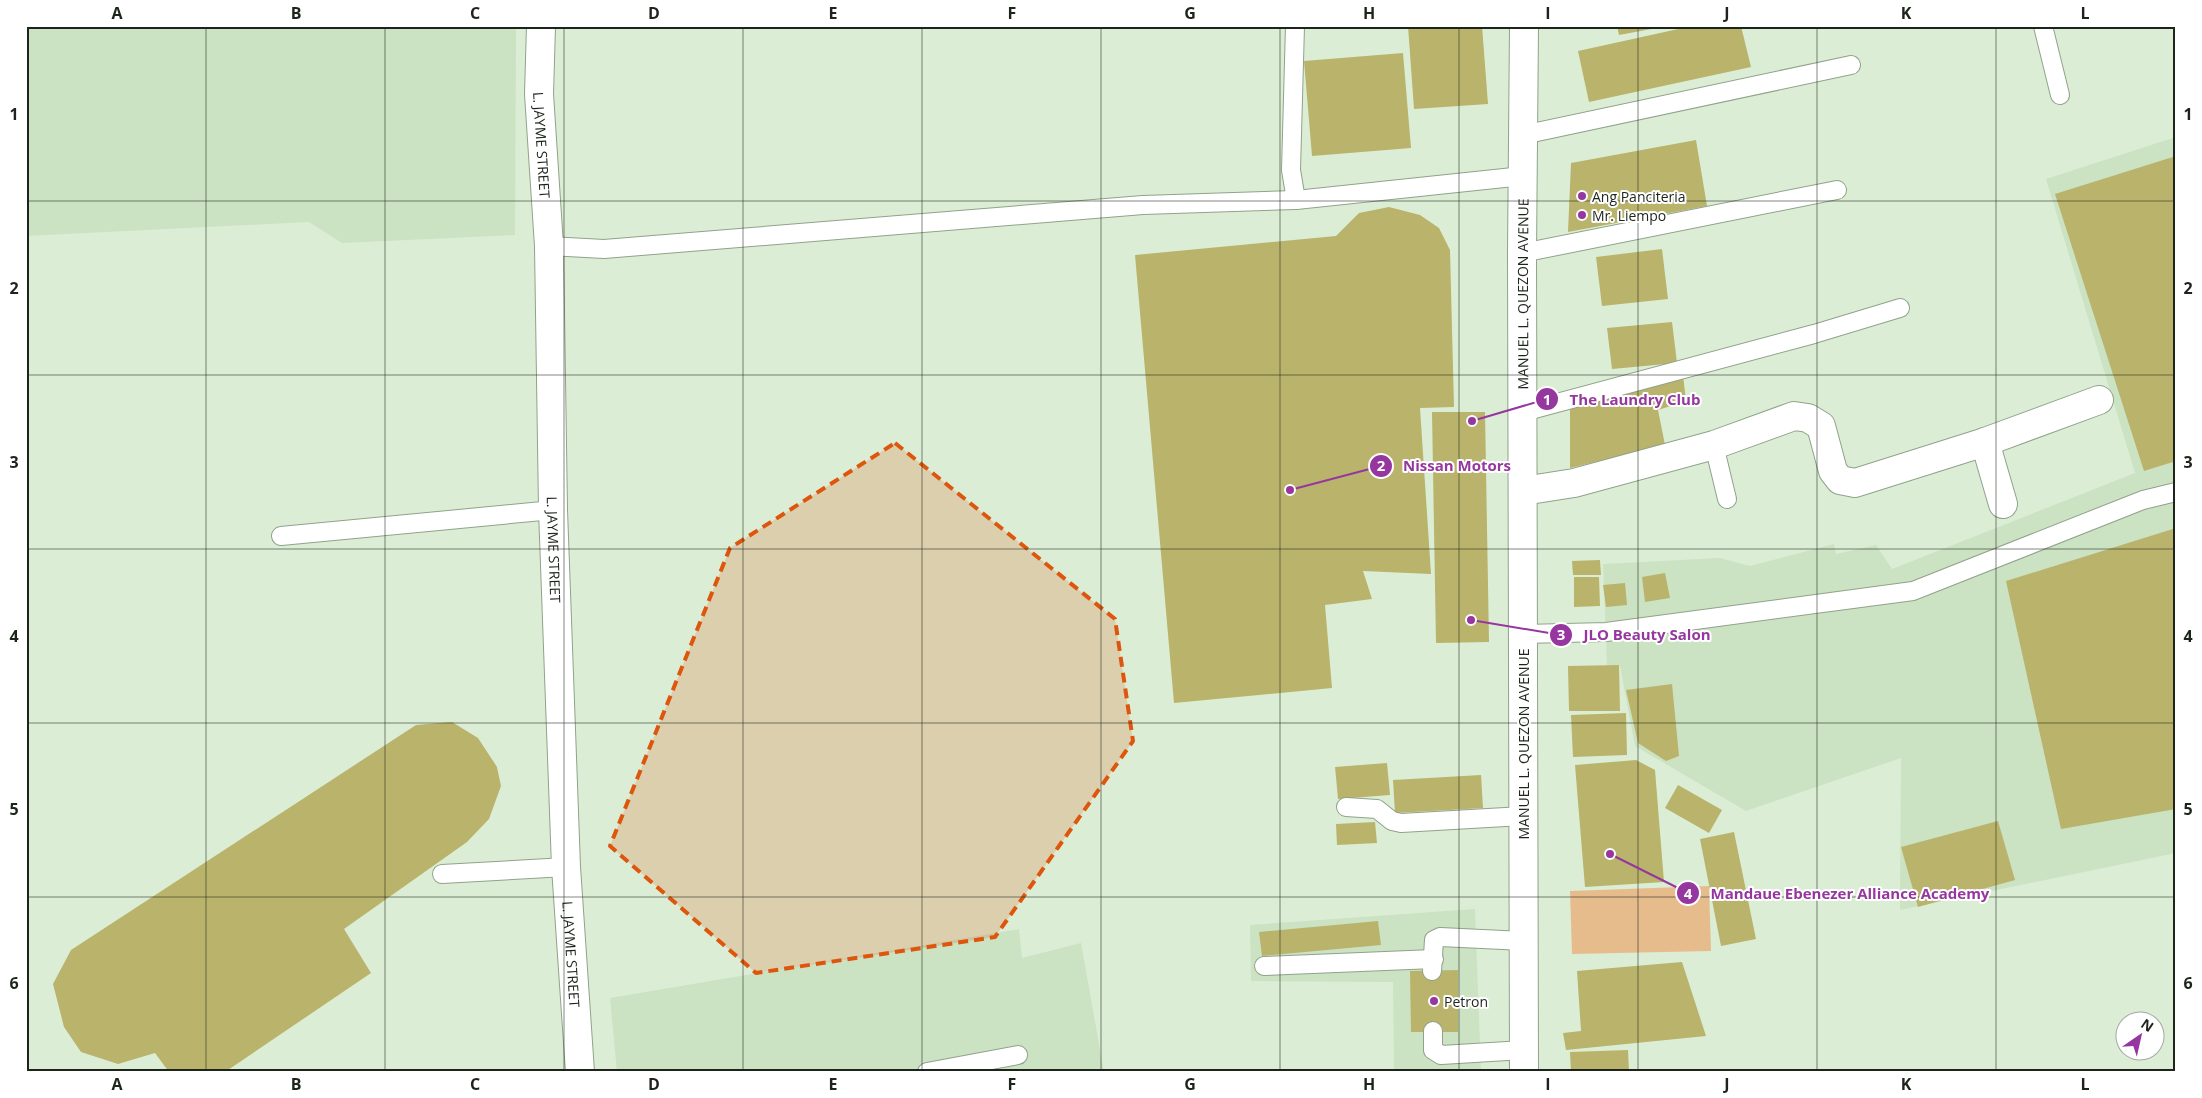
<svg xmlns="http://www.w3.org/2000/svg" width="2202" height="1098" font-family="'Open Sans',sans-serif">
  <rect width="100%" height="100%" fill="#dbeed5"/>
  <g fill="#cbe2c3">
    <polygon points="26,26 516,26 515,235 342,243 309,222 26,236"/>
    <polygon points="2176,137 2176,853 1900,910 1901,758 1746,811 1635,746 1620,666 1607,665 1603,564 1720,558 1750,566 1834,544 1836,554 1876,545 1892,569 2135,473 2046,179"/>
    <polygon points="1475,909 1481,1072 1394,1072 1393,982 1251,981 1250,925"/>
    <polygon points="1019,929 1022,958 1081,943 1104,1072 617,1072 610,998"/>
  </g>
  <polygon fill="#e7bc8d" points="1709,886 1711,951 1572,954 1570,891"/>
  <g fill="#bab36b">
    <polygon points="1408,26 1482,26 1488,104 1414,109"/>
    <polygon points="1617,26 1662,26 1662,27 1619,35"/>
    <polygon points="1692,26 1741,26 1751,67 1589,102 1578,51"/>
    <polygon points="1403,53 1411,148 1312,156 1304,61"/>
    <polygon points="1696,140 1707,206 1568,232 1571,163"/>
    <polygon points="2176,156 2176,461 2144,471 2055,194"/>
    <polygon points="1389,207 1420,215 1439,228 1450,250 1454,407 1420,408 1431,574 1363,571 1372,599 1325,605 1332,688 1174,703 1135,255 1336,236 1359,213"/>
    <polygon points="1662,249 1668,299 1602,306 1596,257"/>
    <polygon points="1672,322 1677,363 1612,369 1607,328"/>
    <polygon points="1683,375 1686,401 1658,410 1665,445 1570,468 1570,406"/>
    <polygon points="1432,412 1485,412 1489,642 1436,643"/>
    <polygon points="2176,528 2176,809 2061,829 2006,581"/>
    <polygon points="1600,560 1601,575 1573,575 1572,561"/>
    <polygon points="1665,573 1670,598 1645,602 1642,577"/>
    <polygon points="1574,577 1599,577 1600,606 1574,607"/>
    <polygon points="1625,583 1627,605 1606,607 1603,585"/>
    <polygon points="1619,665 1620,711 1569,711 1568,666"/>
    <polygon points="1672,684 1679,756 1666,761 1638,743 1626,690"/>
    <polygon points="1626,713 1627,755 1573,757 1571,715"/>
    <polygon points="452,722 478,738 497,767 501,786 489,819 467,842 344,929 371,973 225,1072 169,1072 155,1053 118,1064 81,1052 64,1027 53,984 71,950 416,725"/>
    <polygon points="1636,760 1655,770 1664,882 1585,887 1575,765"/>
    <polygon points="1387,763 1390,795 1338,799 1335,767"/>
    <polygon points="1481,775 1483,808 1395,813 1393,780"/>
    <polygon points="1678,785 1722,810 1709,833 1665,808"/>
    <polygon points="1998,821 2015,880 1918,907 1901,847"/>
    <polygon points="1375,822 1377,843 1337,845 1336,824"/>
    <polygon points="1734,832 1756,939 1721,946 1700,839"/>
    <polygon points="1378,921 1381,945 1262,956 1259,932"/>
    <polygon points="1682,962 1706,1036 1566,1050 1563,1033 1581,1031 1577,971"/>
    <polygon points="1458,970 1458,1032 1411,1032 1410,971"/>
    <polygon points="1628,1050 1629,1072 1571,1072 1570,1052"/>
  </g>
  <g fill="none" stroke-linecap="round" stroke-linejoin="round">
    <defs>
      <g id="lane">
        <polyline points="1295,26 1291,170 1296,200"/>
        <polyline points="2043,26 2060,95"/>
        <polyline points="1523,135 1851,65"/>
        <polyline points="549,246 604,249 1143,205 1296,200 1523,176"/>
        <polyline points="1522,253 1837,190"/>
        <polyline points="1523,412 1814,334 1900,308"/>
        <polyline points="1714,445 1727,499"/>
        <polyline points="281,536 553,510"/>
        <polyline points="1523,634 1606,632 1913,591 2143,500 2176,492"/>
        <polyline points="1346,807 1377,809 1392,821 1401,823 1523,816"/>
        <polyline points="442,874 566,867"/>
        <polyline points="1264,966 1434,959"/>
        <polyline points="1432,971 1434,940 1440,937 1524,941"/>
        <polyline points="1433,1031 1433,1050 1441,1055 1524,1050"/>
        <polyline points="927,1072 1018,1055"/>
      </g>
      <g id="street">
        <polyline points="1985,442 2003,504"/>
        <polyline points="1523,491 1574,483 1714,445 1794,416 1808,418 1821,426 1833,471 1840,480 1855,483 1985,442 2099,400"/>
      </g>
      <g id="secondary">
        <path id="s1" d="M 541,26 L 539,94 L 549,246 L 553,510 L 566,867 L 580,1072"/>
        <path id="s2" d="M 1524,1072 L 1522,253 L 1524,26"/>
      </g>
    </defs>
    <use href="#lane" stroke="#90a28b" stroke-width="20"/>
    <use href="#street" stroke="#90a28b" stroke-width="30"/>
    <use href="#secondary" stroke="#90a28b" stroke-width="30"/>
    <use href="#lane" stroke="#fff" stroke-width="18"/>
    <use href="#street" stroke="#fff" stroke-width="28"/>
    <use href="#secondary" stroke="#fff" stroke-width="28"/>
  </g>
  <path fill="#de560d" fill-opacity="0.2" stroke="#de560d" stroke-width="4" stroke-dasharray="10 6" stroke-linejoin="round" d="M 895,443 L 1115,619 L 1133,741 L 995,937 L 756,973 L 610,846 L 730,548 Z"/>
  <path fill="none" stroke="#1d241b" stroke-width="1" stroke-opacity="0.55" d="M 206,26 L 206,1072M 385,26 L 385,1072M 564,26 L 564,1072M 743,26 L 743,1072M 922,26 L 922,1072M 1101,26 L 1101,1072M 1280,26 L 1280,1072M 1459,26 L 1459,1072M 1638,26 L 1638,1072M 1817,26 L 1817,1072M 1996,26 L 1996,1072M 26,201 L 2176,201M 26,375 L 2176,375M 26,549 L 2176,549M 26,723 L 2176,723M 26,897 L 2176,897"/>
  <g fill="#96379f" stroke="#fff" stroke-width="2">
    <circle cx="1582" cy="196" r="5"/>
    <circle cx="1582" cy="215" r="5"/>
    <circle cx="1434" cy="1001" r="5"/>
  </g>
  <g text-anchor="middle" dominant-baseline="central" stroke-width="4" stroke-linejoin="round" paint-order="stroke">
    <g font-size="14" fill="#1d241b" stroke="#fff">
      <text stroke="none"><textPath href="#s1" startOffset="119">L. JAYME STREET</textPath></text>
      <text stroke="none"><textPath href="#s2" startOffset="778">MANUEL L. QUEZON AVENUE</textPath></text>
      <text stroke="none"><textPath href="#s1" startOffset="524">L. JAYME STREET</textPath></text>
      <text transform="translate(1523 744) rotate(-90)">MANUEL L. QUEZON AVENUE</text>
      <text stroke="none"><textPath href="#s1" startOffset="929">L. JAYME STREET</textPath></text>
    </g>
    <g font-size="14" fill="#1d241b" stroke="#fff" text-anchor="start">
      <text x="1592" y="196">Ang Panciteria</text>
      <text x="1592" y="215">Mr. Liempo</text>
      <text x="1444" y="1001">Petron</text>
    </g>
  </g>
  <path fill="none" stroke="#96379f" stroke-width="2" d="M1472 421L1547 399M1290 490L1381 466M1471 620L1561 635M1610 854L1688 893"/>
  <g fill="#96379f" stroke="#fff" stroke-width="2">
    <circle cx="1472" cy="421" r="5"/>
    <circle cx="1290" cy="490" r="5"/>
    <circle cx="1471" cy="620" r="5"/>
    <circle cx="1610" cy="854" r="5"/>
    <circle cx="1547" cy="399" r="12"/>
    <circle cx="1381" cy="466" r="12"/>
    <circle cx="1561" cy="635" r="12"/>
    <circle cx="1688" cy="893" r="12"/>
  </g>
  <g font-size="15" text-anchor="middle" font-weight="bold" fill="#fff">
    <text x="1547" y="405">1</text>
    <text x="1381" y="471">2</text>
    <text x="1561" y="640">3</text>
    <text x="1688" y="899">4</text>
  </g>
  <g font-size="15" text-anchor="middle" font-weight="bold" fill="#96379f" stroke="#fff" stroke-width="4" stroke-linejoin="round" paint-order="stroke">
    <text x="1635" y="405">The Laundry Club</text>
    <text x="1457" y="471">Nissan Motors</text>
    <text x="1647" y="640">JLO Beauty Salon</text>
    <text x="1850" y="899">Mandaue Ebenezer Alliance Academy</text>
  </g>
  <rect width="2202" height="1098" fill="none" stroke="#ffffff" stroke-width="55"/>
  <g transform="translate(2140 1036) rotate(34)"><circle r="24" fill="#ffffff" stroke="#a5a7a4"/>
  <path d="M0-4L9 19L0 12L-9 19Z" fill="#96379f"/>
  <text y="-8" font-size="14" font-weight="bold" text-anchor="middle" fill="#1d241b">N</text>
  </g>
  <rect x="28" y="28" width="2146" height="1042" fill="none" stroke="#1d241b" stroke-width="2"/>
  <g font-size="16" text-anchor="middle" font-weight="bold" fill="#1d241b">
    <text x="117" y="19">A</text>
    <text x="296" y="19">B</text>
    <text x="475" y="19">C</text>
    <text x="654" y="19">D</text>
    <text x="833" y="19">E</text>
    <text x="1012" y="19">F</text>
    <text x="1190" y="19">G</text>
    <text x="1369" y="19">H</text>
    <text x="1548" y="19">I</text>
    <text x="1727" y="19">J</text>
    <text x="1906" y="19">K</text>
    <text x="2085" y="19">L</text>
    <text x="14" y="120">1</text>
    <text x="2188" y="120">1</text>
    <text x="14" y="294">2</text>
    <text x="2188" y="294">2</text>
    <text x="14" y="468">3</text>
    <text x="2188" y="468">3</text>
    <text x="14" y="642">4</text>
    <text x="2188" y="642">4</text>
    <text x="14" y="815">5</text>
    <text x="2188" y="815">5</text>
    <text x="14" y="989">6</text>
    <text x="2188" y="989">6</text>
    <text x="117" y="1090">A</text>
    <text x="296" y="1090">B</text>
    <text x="475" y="1090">C</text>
    <text x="654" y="1090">D</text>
    <text x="833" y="1090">E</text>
    <text x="1012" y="1090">F</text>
    <text x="1190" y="1090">G</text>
    <text x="1369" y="1090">H</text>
    <text x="1548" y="1090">I</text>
    <text x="1727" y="1090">J</text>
    <text x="1906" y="1090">K</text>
    <text x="2085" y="1090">L</text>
  </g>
</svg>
